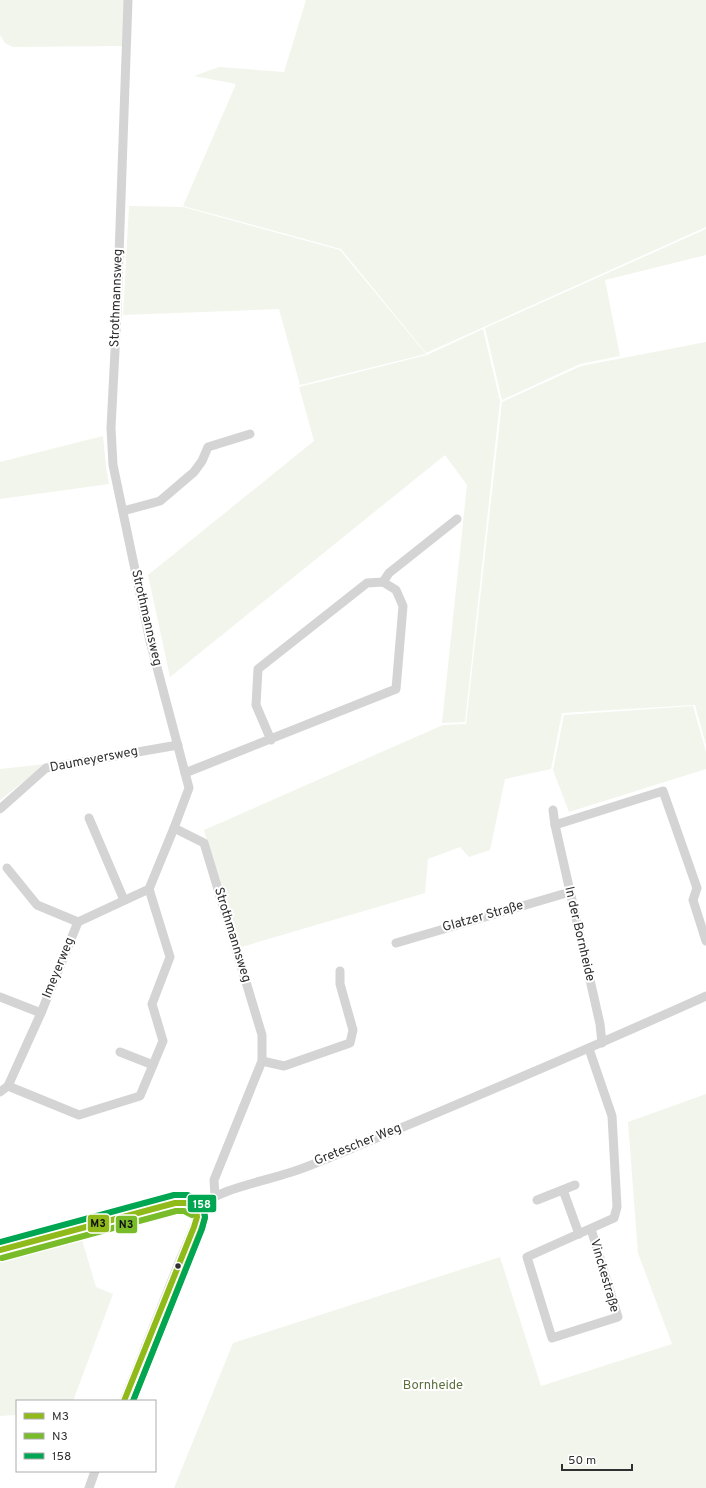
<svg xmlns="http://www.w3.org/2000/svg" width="706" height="1488" font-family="Overpass,sans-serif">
  <rect width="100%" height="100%" fill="#fff"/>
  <g fill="#f2f5ec">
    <polygon points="0,0 124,0 122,46 13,47 5,43 0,35"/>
    <polygon points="306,0 706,0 706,227 426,353 341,249 183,206 236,84 194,76 219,67 284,72"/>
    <polygon points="129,206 183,207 340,250 426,354 300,385 279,309 123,315"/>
    <polygon points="706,229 706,255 605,280 620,356 580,364 502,400 485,328"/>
    <polygon points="483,329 500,401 465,722 442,723 467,485 445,455 170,677 148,575 314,441 299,387 427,355"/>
    <polygon points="706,342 706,745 695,705 562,713 551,769 505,779 490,850 469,857 460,847 428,859 425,893 238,948 204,830 443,725 466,724 502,402 581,366"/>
    <polygon points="103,436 106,467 109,484 0,499 0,462"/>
    <polygon points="693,706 706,752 706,769 569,812 553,770 564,715"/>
    <polygon points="46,764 0,800 0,769"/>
    <polygon points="706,1094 706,1488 174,1488 233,1343 500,1257 541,1386 672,1344 638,1253 628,1122"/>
    <polygon points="82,1240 96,1287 113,1294 73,1401 17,1401 17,1415 0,1416 0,1262"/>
  </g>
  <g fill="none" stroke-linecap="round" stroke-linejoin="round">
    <g stroke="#d4d4d4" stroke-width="9">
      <polyline points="128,0 117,312 111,428 113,465 150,641 189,788 174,828 204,843 262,1035 262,1061 214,1180 215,1196"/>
      <polyline points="123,511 160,501 194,472 202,461 208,447 250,434"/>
      <polyline points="383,582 389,573 457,519"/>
      <polyline points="185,773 396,689 403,606 396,590 383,582 367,583 258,669 256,705 271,740"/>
      <polyline points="0,809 46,768 178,745"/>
      <polyline points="553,810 555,825 600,1024 602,1043"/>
      <polyline points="89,818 124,900"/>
      <polyline points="555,825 663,791 697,888 693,900 706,941"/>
      <polyline points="7,868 37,905 78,922"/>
      <polyline points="396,943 570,892"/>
      <polyline points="0,997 41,1013"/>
      <polyline points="589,1049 612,1116 617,1207 614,1218 527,1257 552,1338 618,1317 591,1229"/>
      <polyline points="120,1052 153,1065"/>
      <polyline points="262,1061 284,1066 350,1043 353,1030 340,984 340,971"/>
      <polyline points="8,1086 79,1115 140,1096 163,1041 152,1004 170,957 149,889"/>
      <polyline points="0,1092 8,1086 41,1013 78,922 149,889 174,828"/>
      <polyline points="563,1190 579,1234"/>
      <polyline points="537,1200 575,1185"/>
      <path d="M 196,1208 C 223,1188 254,1184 285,1174 C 301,1170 316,1163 331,1157 C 457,1105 582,1052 706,996"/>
      <polyline points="0,1250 175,1203 186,1203 196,1208"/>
      <polyline points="124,1401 178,1265 194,1227 197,1217 196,1208"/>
      <polyline points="89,1488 95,1471"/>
    </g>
    <defs>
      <g id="bus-1">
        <polyline points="0,1250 175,1203 186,1203 196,1208"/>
        <polyline points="124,1401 194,1227 197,1217 196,1208"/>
      </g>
      <g id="bus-2">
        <polyline points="2,1258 176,1211 184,1211 192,1215"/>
        <polyline points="133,1401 201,1230 205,1218 204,1207"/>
      </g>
      <polyline id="bus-3" points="0,1242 174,1195 188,1195 202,1203 205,1217 202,1229 133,1401"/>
    </defs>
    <use href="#bus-1" stroke="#fff" stroke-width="9"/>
    <use href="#bus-2" stroke="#fff" stroke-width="9"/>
    <use href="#bus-3" stroke="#fff" stroke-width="9"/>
    <use href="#bus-1" stroke="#8fba1a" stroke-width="6"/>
    <use href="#bus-2" stroke="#78bc29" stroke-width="6"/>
    <use href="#bus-3" stroke="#00a651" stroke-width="6"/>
  </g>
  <circle fill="#303030" stroke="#fff" stroke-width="1.5" cx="178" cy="1266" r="3.5"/>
  <g text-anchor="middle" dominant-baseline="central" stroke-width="4" stroke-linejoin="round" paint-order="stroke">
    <g font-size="13" fill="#303030" stroke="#fff">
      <text transform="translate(117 298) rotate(-88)">Strothmannsweg</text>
      <text transform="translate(146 618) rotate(77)">Strothmannsweg</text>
      <text transform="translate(94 760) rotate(-11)">Daumeyersweg</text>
      <text transform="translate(483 917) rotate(-16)">Glatzer Straße</text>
      <text transform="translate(579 934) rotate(77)">In der Bornheide</text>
      <text transform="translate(232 935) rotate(73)">Strothmannsweg</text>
      <text transform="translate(59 968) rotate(-68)">Imeyerweg</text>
      <text transform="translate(358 1145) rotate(-22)">Gretescher Weg</text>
      <text transform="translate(604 1276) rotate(74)">Vinckestraße</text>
    </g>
    <g font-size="13" fill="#5b6e3b" stroke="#fff">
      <text x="433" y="1386">Bornheide</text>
    </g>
  </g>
  <g stroke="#fff" stroke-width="1.5">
    <rect x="187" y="1194" width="30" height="19" rx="4" fill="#00a651"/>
    <rect x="87" y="1214" width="23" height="19" rx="4" fill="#8fba1a"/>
    <rect x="115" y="1215" width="23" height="19" rx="4" fill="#78bc29"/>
  </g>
  <g font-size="11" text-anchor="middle" font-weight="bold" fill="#fff">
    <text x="202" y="1208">158</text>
  </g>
  <g font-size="11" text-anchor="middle" font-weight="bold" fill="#111">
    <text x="98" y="1227">M3</text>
    <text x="126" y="1228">N3</text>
  </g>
  <rect x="16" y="1400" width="140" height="72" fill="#ffffff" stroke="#acacac"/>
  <rect x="24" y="1413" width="20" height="6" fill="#8fba1a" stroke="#acacac"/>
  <text x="52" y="1420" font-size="12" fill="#303030">M3</text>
  <rect x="24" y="1433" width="20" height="6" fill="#78bc29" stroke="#acacac"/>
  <text x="52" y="1440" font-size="12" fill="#303030">N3</text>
  <rect x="24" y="1453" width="20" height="6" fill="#00a651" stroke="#acacac"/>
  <text x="52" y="1460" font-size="12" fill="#303030">158</text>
  <path d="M562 1464v6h70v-6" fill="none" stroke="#303030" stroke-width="2"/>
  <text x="568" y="1464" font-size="12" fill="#303030" stroke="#ffffff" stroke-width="3" paint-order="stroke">50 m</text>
</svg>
